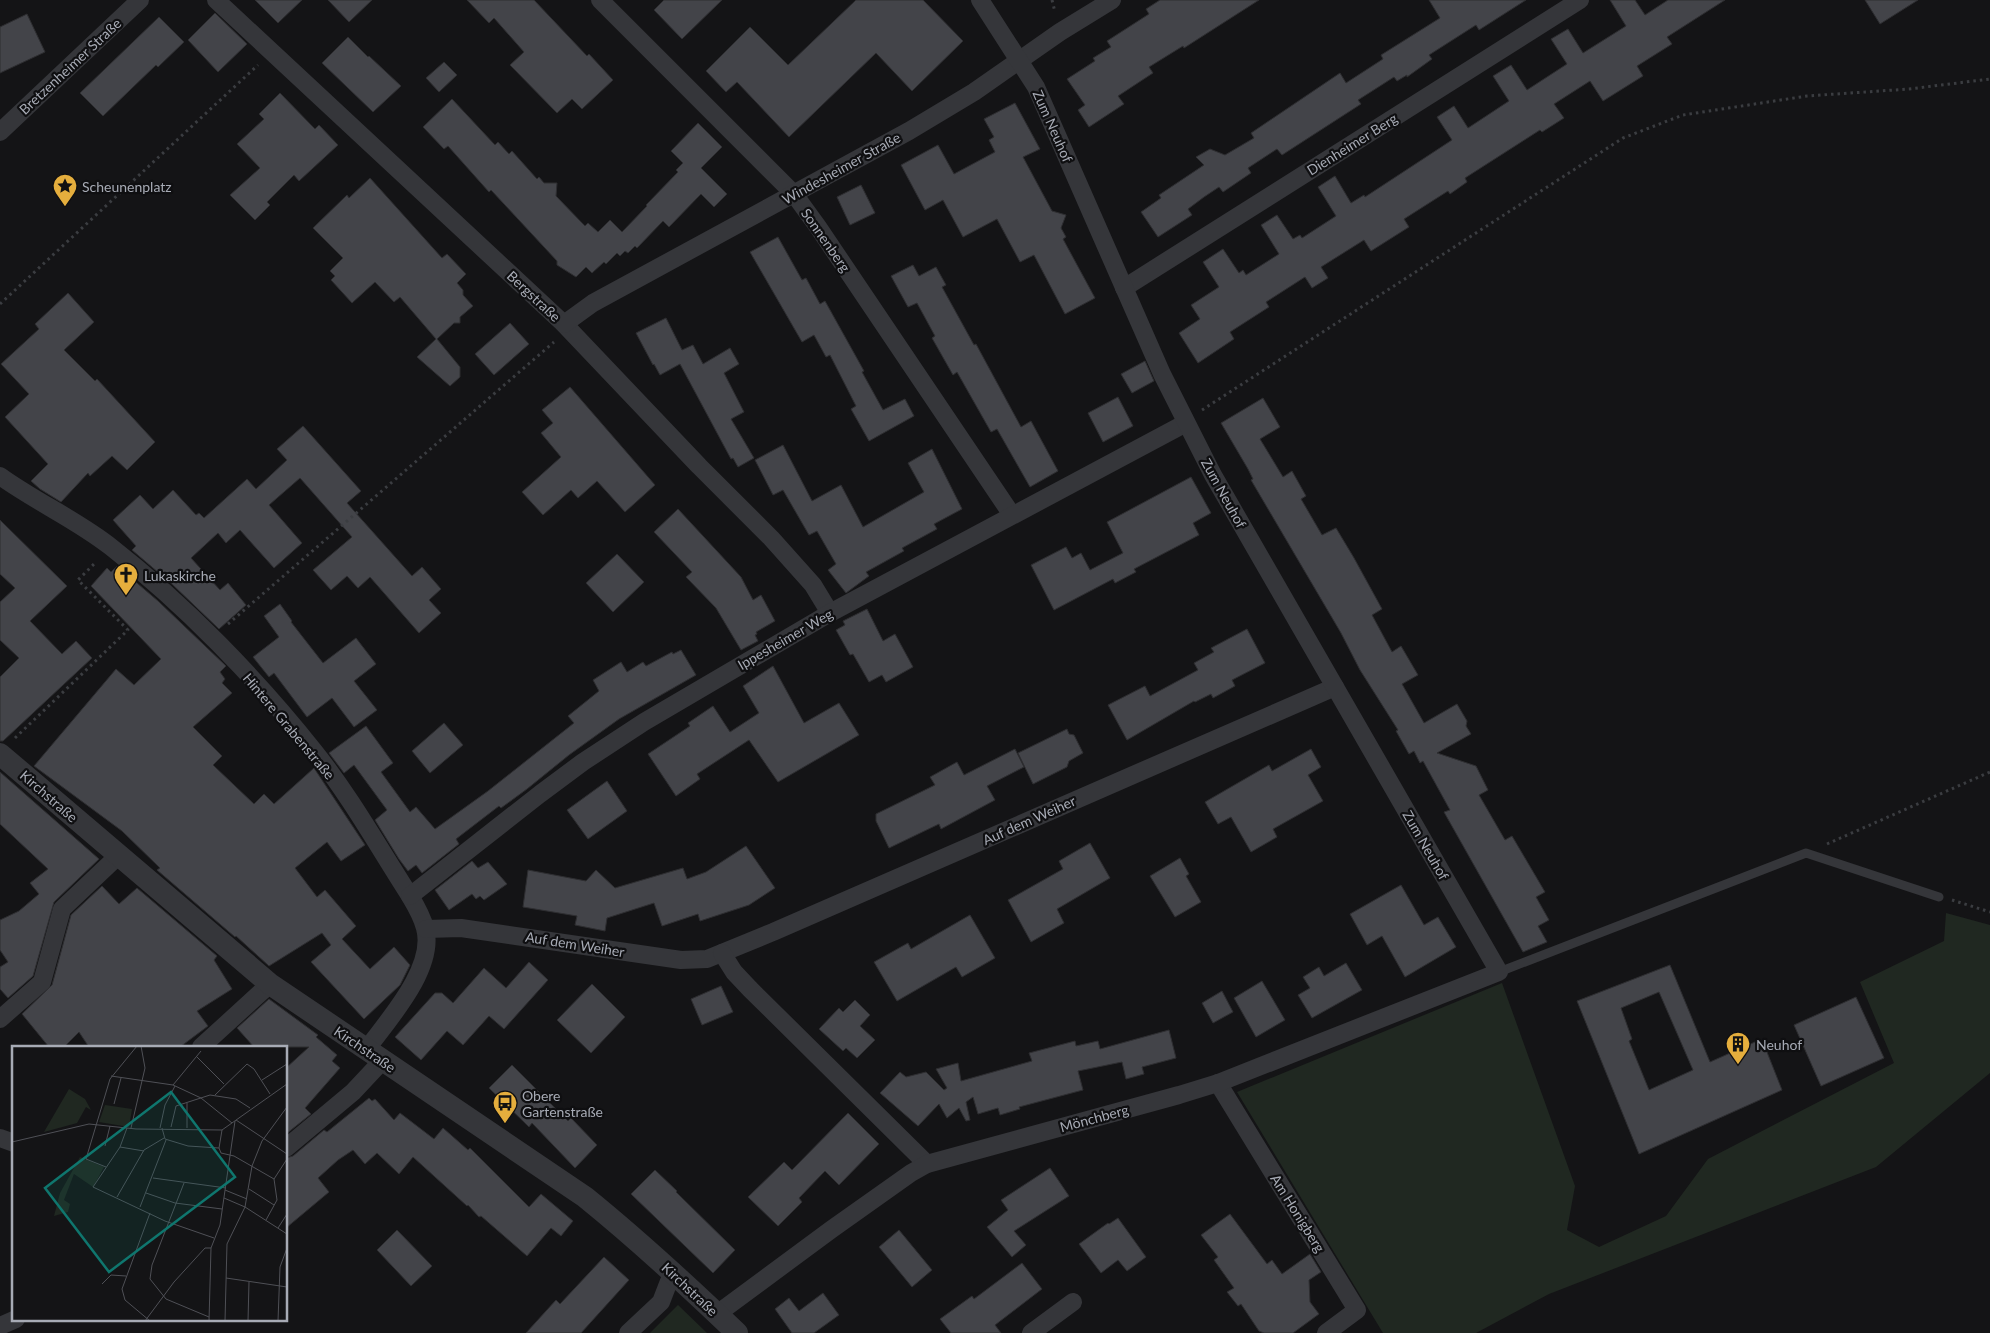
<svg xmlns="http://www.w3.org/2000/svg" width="1990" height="1333" font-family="Lato,sans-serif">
  <rect width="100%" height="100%" fill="#141416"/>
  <g fill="#202821">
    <polygon points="1946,913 1990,925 1990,1073 1876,1167 1549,1294 1476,1333 1383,1333 1237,1092 1502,983 1575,1186 1567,1230 1599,1247 1666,1216 1708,1159 1894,1063 1860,982 1944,941"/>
    <polygon points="678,1305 707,1333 650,1333"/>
  </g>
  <g fill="#434449" stroke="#2e2e31" fill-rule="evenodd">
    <polygon points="255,0 302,0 278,23"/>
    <polygon points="328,0 372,0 349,22"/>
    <polygon points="467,0 534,0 587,56 589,54 613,80 582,109 572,99 557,113 510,65 524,52 494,18 489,23"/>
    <polygon points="664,0 722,0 682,39 654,10"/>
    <polygon points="856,0 923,0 963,41 912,91 876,53 789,137 737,82 726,92 706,71 750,27 788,65"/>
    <polygon points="1160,0 1259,0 1184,48 1183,46 1149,67 1153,73 1118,96 1124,104 1089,127 1078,110 1085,105 1067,79 1095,61 1093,58 1111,47 1107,41 1149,14 1146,9"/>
    <polygon points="1429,0 1526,0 1479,30 1476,25 1429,55 1432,59 1407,77 1407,75 1397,81 1394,77 1380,86 1358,100 1361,104 1282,155 1277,149 1248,168 1251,173 1223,192 1219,187 1204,197 1188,209 1192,215 1158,237 1141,212 1161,198 1159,195 1204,165 1196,157 1210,149 1225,155 1254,138 1251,133 1340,73 1346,83 1383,59 1381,55 1440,18"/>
    <polygon points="1610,0 1635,0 1645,15 1668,0 1725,0 1667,37 1672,44 1637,66 1643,76 1603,101 1590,81 1554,104 1564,118 1542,132 1540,130 1465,178 1467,182 1450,194 1448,191 1404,219 1409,227 1371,251 1364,240 1321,267 1328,278 1312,288 1305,277 1266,302 1269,307 1230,332 1234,339 1198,363 1179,333 1200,319 1191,305 1219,287 1203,262 1223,249 1239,273 1243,270 1246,275 1279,254 1261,225 1277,215 1293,239 1300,235 1302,238 1336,216 1318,187 1335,176 1351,203 1364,195 1365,197 1452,140 1437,117 1454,106 1468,128 1509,101 1493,76 1511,65 1527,90 1567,64 1551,39 1568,29 1583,53 1626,26"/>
    <polygon points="1865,0 1918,0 1880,24"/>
    <polygon points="215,13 247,44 218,72 188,40"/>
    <polygon points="27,14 45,52 0,73 0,27"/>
    <polygon points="159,17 184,42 158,67 156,65 103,116 80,93"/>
    <polygon points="348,37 368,57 369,56 401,86 373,112 322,63"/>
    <polygon points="444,62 457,75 439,92 426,78"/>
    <polygon points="280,93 315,129 319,125 338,145 299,181 294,175 267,202 270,205 255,220 230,195 260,168 237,144 264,119 259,114"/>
    <polygon points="452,99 495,145 498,142 509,154 512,151 537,179 539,177 544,183 557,183 556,196 585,226 588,223 598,232 610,220 622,232 647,206 646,205 678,172 676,170 683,163 671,151 698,123 722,147 701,168 727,194 714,207 701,194 669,227 663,221 637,248 635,246 628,253 625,251 620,256 617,253 606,264 604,262 592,273 586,267 576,277 557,265 557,261 491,190 489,192 448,146 444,149 423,127"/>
    <polygon points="1015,103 1040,149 1023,157 1052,211 1066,215 1061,228 1066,237 1063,239 1095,298 1065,314 1034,255 1020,262 997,219 963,237 943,200 925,210 901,165 938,145 954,174 995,152 989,140 994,137 984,119"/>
    <polygon points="370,178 442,258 447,254 466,274 457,283 463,290 463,295 473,306 460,317 460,323 454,323 437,339 460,367 460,377 450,386 417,357 436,339 400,297 394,302 375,282 352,303 331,280 335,276 330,271 343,258 313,228 347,195 349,198"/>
    <polygon points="861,185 875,213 850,225 837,197"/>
    <polygon points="778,237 802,280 806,278 820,304 825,301 864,371 862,372 883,410 905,399 914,416 869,441 851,409 856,406 830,355 826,357 814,335 802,342 750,252"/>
    <polygon points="913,265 919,276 936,267 946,285 942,287 974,345 976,344 1021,427 1031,421 1058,471 1030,487 997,429 991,432 957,372 953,375 932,338 935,336 917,303 908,307 891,276"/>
    <polygon points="68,293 94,322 64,350 95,381 97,379 155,442 127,470 112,456 90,476 88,473 61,502 40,489 31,481 48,464 5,417 29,394 1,364 39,329 35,324"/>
    <polygon points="666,318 682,350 693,345 703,364 730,348 739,364 724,373 744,412 731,419 754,458 738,467 733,458 731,459 680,364 660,375 654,364 653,365 636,333"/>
    <polygon points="510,323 529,344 494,375 475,354"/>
    <polygon points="1145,361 1154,381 1132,393 1121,374"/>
    <polygon points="570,387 655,485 625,512 597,481 578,498 571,490 543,515 522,492 561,457 541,433 553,423 542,410"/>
    <polygon points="1118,397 1133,426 1103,442 1088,413"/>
    <polygon points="1263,398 1280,427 1260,439 1283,477 1292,471 1306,496 1301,499 1322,535 1336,528 1354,558 1382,609 1372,615 1392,652 1401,646 1418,675 1402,684 1424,723 1457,704 1467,721 1466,726 1471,734 1437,753 1476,766 1488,790 1479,795 1505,840 1512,836 1545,892 1536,897 1549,920 1538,926 1547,942 1523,952 1444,812 1450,810 1423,761 1420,763 1414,751 1409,754 1396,731 1398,730 1360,670 1341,633 1251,480 1253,479 1248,469 1221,423"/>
    <polygon points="303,426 361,491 347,503 412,576 422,567 441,589 429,600 441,613 419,633 370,577 358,588 347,576 331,590 313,570 352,537 300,478 269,505 302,543 274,568 240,530 226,543 218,533 191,558 220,590 228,583 246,605 219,629 173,585 132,550 136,546 113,520 140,495 153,509 173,490 196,515 199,513 204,518 247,479 256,489 287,460 277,449"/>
    <polygon points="783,445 812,501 841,485 863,527 924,492 908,463 932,449 962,509 934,524 937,529 902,548 904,551 866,572 869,576 846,593 828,570 836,564 817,531 809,535 783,490 773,495 755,460"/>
    <polygon points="1191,477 1211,513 1193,523 1199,535 1134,569 1136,572 1115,583 1113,579 1054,610 1031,565 1066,547 1072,558 1081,553 1090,570 1123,553 1107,522"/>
    <polygon points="678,509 741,577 753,600 761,595 775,621 756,632 757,634 755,635 758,641 741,650 716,608 686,577 692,572 654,532"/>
    <polygon points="0,520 67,586 30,621 62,654 76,641 92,658 3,741 0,741 0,677 19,658 0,640 0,602 15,588 0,574"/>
    <polygon points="617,554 644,582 613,612 586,583"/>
    <polygon points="117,566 158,601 226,666 220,672 225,679 222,683 232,693 193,727 222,756 213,765 254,804 264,794 274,804 314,768 365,845 341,861 327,842 295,868 317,897 325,890 356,926 342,939 370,969 394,947 410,965 400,985 364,1019 311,962 331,945 322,933 269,966 236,936 235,937 157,870 160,868 122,831 34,766 116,669 134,685 161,659 91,586 107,568 111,572"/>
    <polygon points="280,604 292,621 291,622 323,663 356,638 376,664 354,681 377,710 354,727 332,698 307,717 274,673 269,677 253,657 279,637 264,616"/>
    <polygon points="867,609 883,641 895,634 913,667 886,682 882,675 869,682 853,654 850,655 836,630 845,625 843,621"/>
    <polygon points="1247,629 1265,663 1232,680 1235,686 1213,698 1211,694 1195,702 1194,701 1127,740 1108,705 1145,686 1150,696 1198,670 1194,663 1214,652 1211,648"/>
    <polygon points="681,650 696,675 619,719 569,755 527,789 501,808 499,806 456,839 459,844 422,873 416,865 408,871 399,859 375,820 387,810 354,765 344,773 329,753 366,726 393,763 381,772 410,812 416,807 435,829 488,791 574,723 568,716 599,691 593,680 621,662 627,672 643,662 646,666 672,652 673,654"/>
    <polygon points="773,666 804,723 839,703 859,735 778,782 749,740 697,774 700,779 676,796 648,754 690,726 688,723 713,706 730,732 759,713 743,686"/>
    <polygon points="444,723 463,745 430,773 412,751"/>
    <polygon points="1067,729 1069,734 1074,735 1083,753 1069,761 1067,767 1033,784 1018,753"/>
    <polygon points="1015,749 1024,767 987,786 995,800 941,829 939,824 889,848 876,821 876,814 935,785 930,777 957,762 964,775"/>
    <polygon points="1311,749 1321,767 1308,775 1323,801 1273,829 1277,837 1251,852 1231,817 1218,824 1205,802 1269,765 1272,771"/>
    <polygon points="0,772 99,859 54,902 33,976 8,998 0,989 0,967 8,962 0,950 0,920 19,911 39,894 30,883 48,869 0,824"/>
    <polygon points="607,781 627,811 588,839 567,810"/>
    <polygon points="1090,843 1110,878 1057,909 1064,923 1031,942 1008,900 1063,869 1059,861"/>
    <polygon points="746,846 775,888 749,905 700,921 698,914 662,926 654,903 607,918 605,931 575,925 577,916 523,907 528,870 586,881 596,870 615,888 683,868 687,879 706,872"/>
    <polygon points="1180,858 1189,874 1186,876 1201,902 1175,917 1150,876"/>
    <polygon points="472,861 478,868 488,862 507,884 484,900 480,896 476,899 472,894 449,910 435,890"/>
    <polygon points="1401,885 1424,925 1438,917 1456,947 1405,977 1382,936 1367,945 1350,914"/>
    <polygon points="102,886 119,904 137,888 217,956 214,960 232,989 197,1011 208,1026 180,1047 89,1047 79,1032 64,1047 49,1047 22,1014 52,985 71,915"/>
    <polygon points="970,915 995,958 962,977 956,967 897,1001 874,962 908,943 911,949"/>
    <polygon points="529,962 548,980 504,1029 489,1016 463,1045 447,1031 421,1060 395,1037 435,993 442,993 453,1003 484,968 506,988"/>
    <polygon points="1346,963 1362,990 1312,1018 1298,995 1310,988 1303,977 1319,967 1324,976"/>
    <path d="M 1670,965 L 1710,1062 L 1755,1042 L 1763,1042 L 1782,1090 L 1639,1154 L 1577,1001 ZM 1659,992 L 1693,1070 L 1649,1090 L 1629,1041 L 1632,1039 L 1621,1008 Z"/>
    <polygon points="1262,981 1285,1020 1256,1037 1234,998"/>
    <polygon points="592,984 625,1017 591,1053 557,1020"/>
    <polygon points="721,986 733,1012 702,1025 691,999"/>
    <polygon points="1222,991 1233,1012 1213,1023 1202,1003"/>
    <polygon points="1856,997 1884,1058 1821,1086 1794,1025"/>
    <polygon points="269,999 318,1035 316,1037 337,1055 332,1061 340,1068 305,1108 311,1114 286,1134 286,1068 309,1047 254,1047 237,1028"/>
    <polygon points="855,1000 870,1015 860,1026 875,1040 857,1058 846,1048 843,1051 819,1029 839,1008 843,1012"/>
    <polygon points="1169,1030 1176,1058 1142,1067 1144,1074 1126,1079 1122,1062 1078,1071 1083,1090 1019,1107 1020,1109 1000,1115 998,1108 978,1114 973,1097 966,1102 970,1120 966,1121 959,1108 947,1118 939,1104 918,1126 880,1093 900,1072 906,1077 926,1072 944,1090 947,1088 936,1069 958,1063 961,1081 1032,1061 1029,1053 1075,1041 1076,1046 1098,1041 1100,1049"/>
    <polygon points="512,1065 568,1121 571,1118 597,1145 575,1168 532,1123 529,1127 489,1088"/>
    <polygon points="369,1098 372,1101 375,1099 394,1120 400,1113 434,1139 443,1128 468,1150 470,1148 529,1207 541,1194 573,1221 561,1236 551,1228 527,1256 481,1216 479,1217 468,1205 467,1206 413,1157 399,1174 377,1153 365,1164 353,1150 338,1160 318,1178 329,1192 286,1228 286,1158 293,1156 324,1130 327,1132"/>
    <polygon points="848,1113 879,1144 839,1185 825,1171 799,1198 802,1202 778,1226 748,1197 784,1162 792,1170"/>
    <polygon points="1050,1168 1069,1196 1014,1231 1026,1245 1012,1257 987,1227 1008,1210 1001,1200"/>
    <polygon points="655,1170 677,1191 676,1192 735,1250 713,1273 631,1194"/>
    <polygon points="1230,1214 1267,1264 1272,1260 1282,1274 1310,1254 1321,1272 1309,1280 1310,1302 1319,1314 1293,1333 1264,1333 1259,1331 1241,1304 1238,1306 1227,1292 1234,1288 1214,1260 1218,1257 1201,1235"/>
    <polygon points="1118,1218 1146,1257 1127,1271 1118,1260 1101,1273 1079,1244 1108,1223 1109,1224"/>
    <polygon points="397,1230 432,1266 411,1286 377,1250"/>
    <polygon points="899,1230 932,1270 912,1287 879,1247"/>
    <polygon points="604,1257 629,1280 581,1333 526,1333 556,1300 560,1304"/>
    <polygon points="1022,1263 1042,1289 995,1325 1001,1333 951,1333 940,1319 972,1296 974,1299"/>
    <polygon points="823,1293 839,1315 814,1333 792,1333 775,1309 789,1298 799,1311"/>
  </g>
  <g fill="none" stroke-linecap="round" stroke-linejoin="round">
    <g stroke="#3b3d41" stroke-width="3" stroke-dasharray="2.5 4" stroke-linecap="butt">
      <polyline points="1052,0 1055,12"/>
      <polyline points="0,304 258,65"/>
      <polyline points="1202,410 1623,138 1683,115 1807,96 1909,89 1990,79"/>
      <polyline points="228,624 554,342"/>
      <polyline points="15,738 128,630 78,580 96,562"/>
      <polyline points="1827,844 1990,772"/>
      <polyline points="1952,900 1990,912"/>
    </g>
    <polyline stroke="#35363a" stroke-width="9" points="1499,972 1806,853 1939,897"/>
    <g stroke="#35363a" stroke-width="18">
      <polyline points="216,0 564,324 699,466 771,538 813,585 830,613"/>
      <polyline points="600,0 794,194 818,227 1012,515"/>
      <polyline points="0,132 140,0"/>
      <polyline points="1124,288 1580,0"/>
      <polyline points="564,324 593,303 909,131 974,92 1060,32 1112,0"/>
      <path d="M 0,476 C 36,502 77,520 111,547 C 184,604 257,679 314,751 C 350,796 379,848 410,896 C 416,906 422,916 425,928 C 436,968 388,1020 366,1050"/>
      <polyline points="410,896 540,794 583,762 644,722 830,613 1186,423"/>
      <polyline points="426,929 461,928 681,960 707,959 773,932 1335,687"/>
      <polyline points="722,953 734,972 750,989 927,1164"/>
      <polyline points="0,1019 42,982 62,909 118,856"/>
      <polyline points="201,1047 270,984"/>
      <polyline points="1218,1083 1357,1310 1326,1333"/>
      <polyline points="0,1138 14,1143"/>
      <polyline points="286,1148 353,1092 382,1061"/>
      <polyline points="717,1314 832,1229 911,1173 927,1164 1179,1095 1218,1083 1499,972 1213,475 1162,374 1036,87 980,0"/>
      <polyline points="0,1326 16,1319"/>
      <polyline points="628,1333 661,1302 673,1271"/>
      <polyline points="1031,1333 1073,1302"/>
    </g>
    <path stroke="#35363a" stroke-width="22" d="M 0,754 L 270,984 L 585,1197 C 638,1240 688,1286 737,1333"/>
  </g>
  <defs>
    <symbol id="sight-pin" viewBox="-11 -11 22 30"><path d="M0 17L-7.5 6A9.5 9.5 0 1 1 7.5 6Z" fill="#e5ae3d" stroke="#0f0f11"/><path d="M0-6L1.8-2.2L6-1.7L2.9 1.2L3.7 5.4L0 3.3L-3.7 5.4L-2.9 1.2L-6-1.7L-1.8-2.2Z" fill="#111"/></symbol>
    <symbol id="church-pin" viewBox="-11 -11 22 30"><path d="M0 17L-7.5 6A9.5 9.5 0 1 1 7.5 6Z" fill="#e5ae3d" stroke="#0f0f11"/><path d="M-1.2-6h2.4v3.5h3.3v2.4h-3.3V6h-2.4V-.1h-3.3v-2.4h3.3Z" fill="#111"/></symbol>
    <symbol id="building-pin" viewBox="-11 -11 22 30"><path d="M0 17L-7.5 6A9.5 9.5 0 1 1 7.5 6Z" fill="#e5ae3d" stroke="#0f0f11"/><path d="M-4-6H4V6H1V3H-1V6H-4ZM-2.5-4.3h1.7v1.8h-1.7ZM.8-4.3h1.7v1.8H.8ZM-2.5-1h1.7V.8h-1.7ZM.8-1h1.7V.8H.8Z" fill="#111"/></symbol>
    <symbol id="bus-pin" viewBox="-11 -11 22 30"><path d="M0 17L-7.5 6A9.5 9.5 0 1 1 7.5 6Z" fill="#e5ae3d" stroke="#0f0f11"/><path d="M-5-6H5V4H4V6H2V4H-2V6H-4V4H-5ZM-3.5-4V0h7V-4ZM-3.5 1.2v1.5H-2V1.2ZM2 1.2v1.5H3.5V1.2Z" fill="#111"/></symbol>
  </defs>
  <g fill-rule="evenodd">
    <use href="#sight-pin" x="51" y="172" width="28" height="38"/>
    <use href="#church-pin" x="112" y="561" width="28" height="38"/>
    <use href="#building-pin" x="1724" y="1030" width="28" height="38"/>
    <use href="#bus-pin" x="491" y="1089" width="28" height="38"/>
  </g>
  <g text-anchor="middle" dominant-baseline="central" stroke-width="4.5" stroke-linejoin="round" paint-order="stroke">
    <g font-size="14" fill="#a7abb5" stroke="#0f0f11">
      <text transform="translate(70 66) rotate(-43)">Bretzenheimer Straße</text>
      <text transform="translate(1053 126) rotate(66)">Zum Neuhof</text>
      <text transform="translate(1352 144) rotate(-32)">Dienheimer Berg</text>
      <text transform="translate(841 168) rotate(-29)">Windesheimer Straße</text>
      <text transform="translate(826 240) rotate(55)">Sonnenberg</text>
      <text transform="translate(534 296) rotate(43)">Bergstraße</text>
      <text transform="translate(1224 493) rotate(61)">Zum Neuhof</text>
      <text transform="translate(785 639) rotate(-30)">Ippesheimer Weg</text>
      <text transform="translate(289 726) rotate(50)">Hintere Grabenstraße</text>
      <text transform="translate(49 796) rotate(41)">Kirchstraße</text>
      <text transform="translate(1029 820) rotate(-24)">Auf dem Weiher</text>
      <text transform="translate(1426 845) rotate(60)">Zum Neuhof</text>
      <text transform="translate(575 944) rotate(9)">Auf dem Weiher</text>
      <text transform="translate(365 1049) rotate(34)">Kirchstraße</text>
      <text transform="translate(1094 1118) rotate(-15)">Mönchberg</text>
      <text transform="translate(1298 1213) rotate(58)">Am Honigberg</text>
      <text transform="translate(690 1289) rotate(43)">Kirchstraße</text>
    </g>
    <g font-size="14" fill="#a7abb5" stroke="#0f0f11" text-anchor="start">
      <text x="82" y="186">Scheunenplatz</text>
      <text x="144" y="575">Lukaskirche</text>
      <text x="1756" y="1044">Neuhof</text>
      <text x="522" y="1095">Obere<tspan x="522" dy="16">Gartenstraße</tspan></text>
    </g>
  </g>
  <g transform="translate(12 1046)">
    <rect width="275" height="275" fill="#141416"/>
    <path d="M 57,43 L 73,53 L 79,64 L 74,61 L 65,77 L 32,86 ZM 93,59 L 120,63 L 117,81 L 87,76 ZM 68,111 L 92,121 L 81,141 L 62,128 L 52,154 L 58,158 L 56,166 L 42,170 L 48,147 Z" fill="#202821"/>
    <path fill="none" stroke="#4f5056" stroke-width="1" d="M 184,10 L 212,38M 99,30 L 161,39 L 189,52 L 220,77M 250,34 L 275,18M 161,39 L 189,5M 203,49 L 235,18 L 242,23 L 258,48M 175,57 L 175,82M 102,58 L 109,32M 224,74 L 275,108M 159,81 L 164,60 L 198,49 L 224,53 L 238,62M 115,82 L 108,101 L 81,141 L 153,175 L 202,192M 119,82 L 133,22 L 129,0M 148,82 L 153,59 L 163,40M 150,82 L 153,93 L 176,100 L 207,102 L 209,107 L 222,110 L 262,133M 0,96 L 77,78 L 124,83 L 210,84 L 275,38M 93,100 L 98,80M 108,101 L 132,105M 207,102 L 210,84M 94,121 L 74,113 L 98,33 L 125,0M 141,132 L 214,142M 172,137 L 140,219 L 138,233 L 154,253 L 197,271M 237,143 L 262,159M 213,144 L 235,153M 134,147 L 163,157 L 210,163M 105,151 L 132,104 L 152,92M 212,152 L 233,161 L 275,188M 128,161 L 154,94M 138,167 L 110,243 L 113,254 L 138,275M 254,174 L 265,154 L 262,133 L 275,113M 266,182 L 275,168M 214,232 L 275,241M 90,238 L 99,229 L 114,230M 133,275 L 162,236 L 193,202 L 199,202M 197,275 L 199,202 L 208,179 L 223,75M 213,275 L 215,198 L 233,161 L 240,120 L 250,95 L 275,61M 236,275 L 237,236M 266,275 L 268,221 L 275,202"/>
    <path fill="#0f766e" fill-opacity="0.15" stroke="#0f766e" stroke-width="2.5" d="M 159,46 L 223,131 L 97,226 L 33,142 Z"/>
    <rect width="275" height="275" fill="none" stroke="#a7abb5" stroke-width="2.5"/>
  </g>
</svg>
